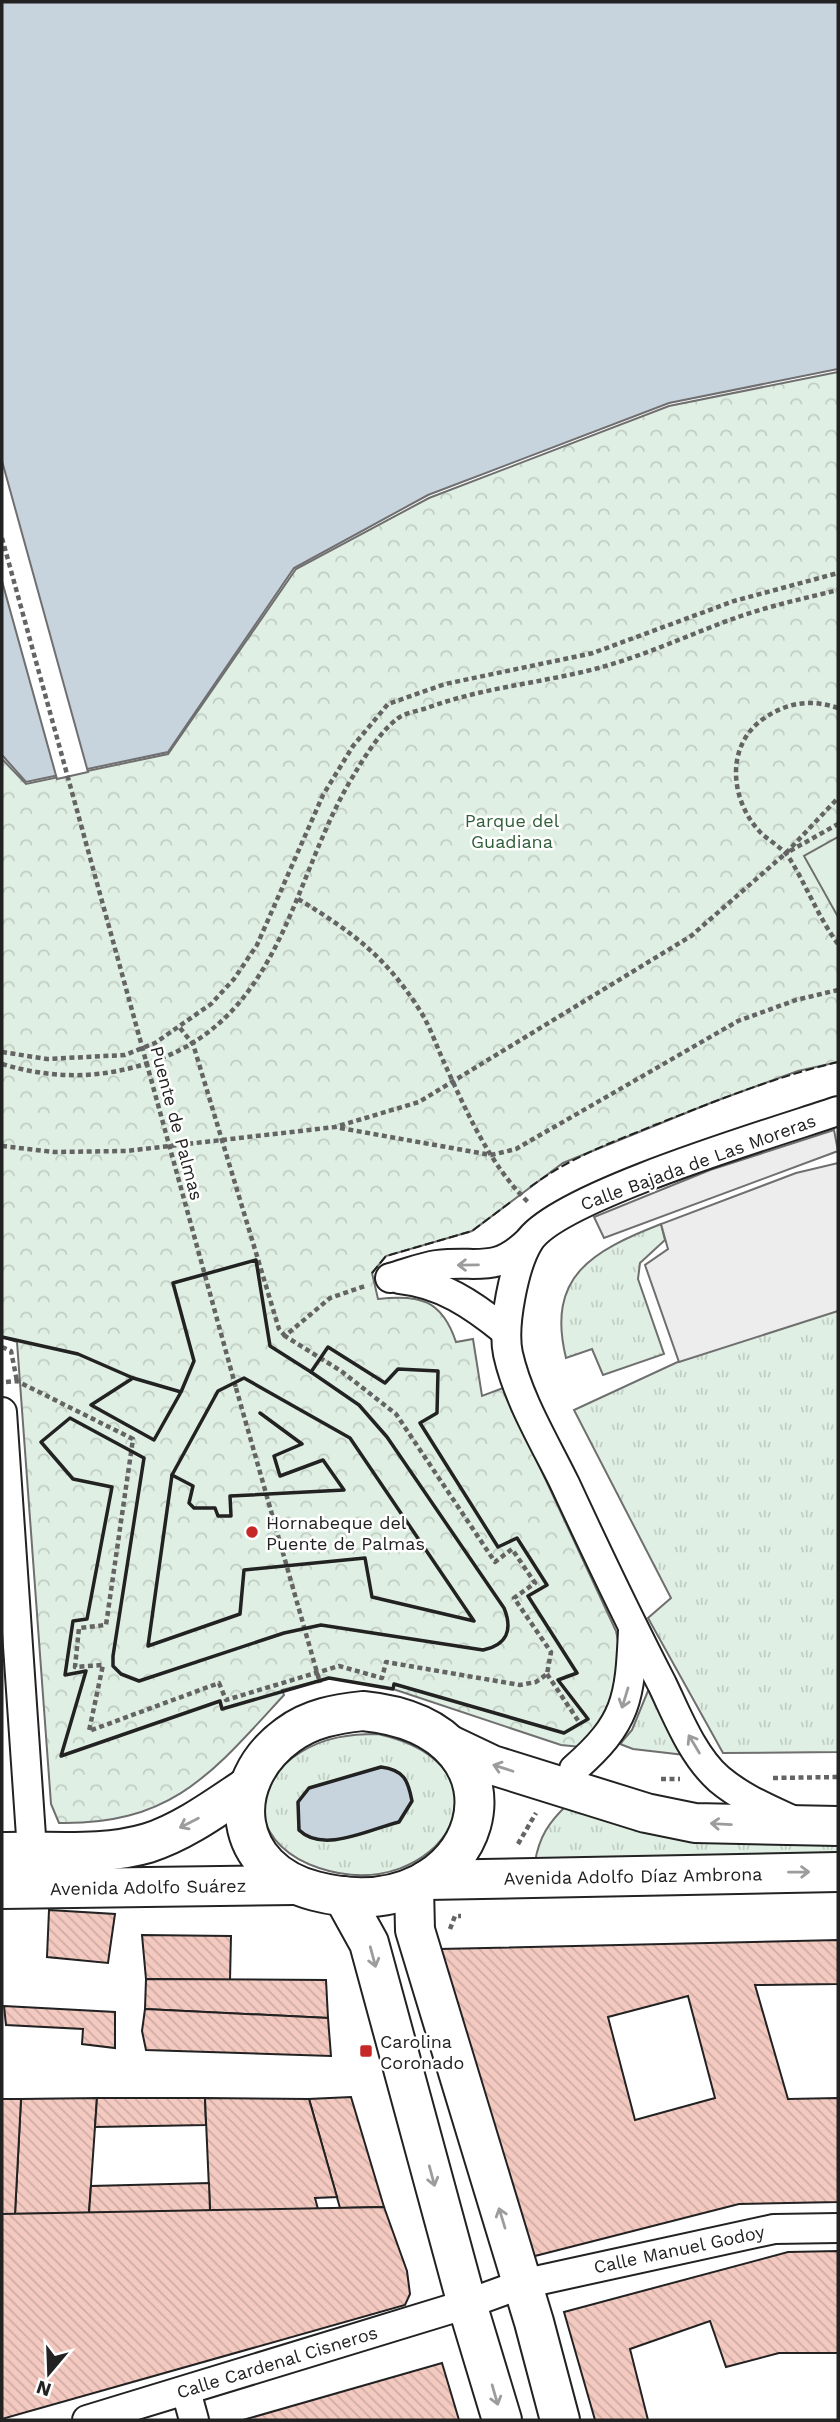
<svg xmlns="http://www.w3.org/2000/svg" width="840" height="2422" font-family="'Work Sans',sans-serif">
  <defs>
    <pattern id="grass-tufts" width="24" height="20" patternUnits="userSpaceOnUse" patternTransform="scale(1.75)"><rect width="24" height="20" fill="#e0efe3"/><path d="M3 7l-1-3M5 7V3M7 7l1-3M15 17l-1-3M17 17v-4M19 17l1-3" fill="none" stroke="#c0cdc2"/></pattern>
    <pattern id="park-crowns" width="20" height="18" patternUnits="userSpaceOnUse" patternTransform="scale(1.75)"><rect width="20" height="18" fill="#e0efe3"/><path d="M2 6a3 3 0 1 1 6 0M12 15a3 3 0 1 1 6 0" fill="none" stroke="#c0cdc2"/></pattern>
    <pattern id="building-back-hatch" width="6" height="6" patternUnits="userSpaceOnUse" patternTransform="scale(1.75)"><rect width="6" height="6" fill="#f3c9c0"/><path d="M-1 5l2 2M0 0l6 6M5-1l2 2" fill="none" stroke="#d0aca5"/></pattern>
  </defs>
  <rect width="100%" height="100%" fill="#fff"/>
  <g fill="url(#grass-tufts)" stroke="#6f6f6f" stroke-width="2">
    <path d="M 661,1224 L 665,1240 L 640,1263 L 638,1279 L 664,1354 L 603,1375 L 592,1349 L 566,1358 C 546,1276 592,1251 661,1224 Z"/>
    <polygon points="838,1303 838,1752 723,1753 648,1618 671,1598 574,1410 723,1341"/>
    <polygon points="650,1686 685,1755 633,1749 620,1744 632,1730"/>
    <path d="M 378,1734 C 525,1767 439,1908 319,1868 C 256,1847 241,1789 301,1752 C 325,1737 350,1734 378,1734 Z"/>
    <path d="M 567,1805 L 838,1841 L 838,1858 L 535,1862 C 539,1837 549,1822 567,1805 Z"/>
  </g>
  <path fill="url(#park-crowns)" stroke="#6f6f6f" stroke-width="2" d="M 838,372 L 838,1062 L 798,1071 L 713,1102 L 563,1163 L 472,1231 L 386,1256 L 372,1273 L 378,1299 C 420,1294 442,1300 456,1342 L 473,1339 L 482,1396 L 503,1388 L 616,1631 C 629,1687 613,1705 581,1747 L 561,1745 L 393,1689 L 329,1678 L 282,1690 L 284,1695 C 213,1772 173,1825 59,1823 L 51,1804 L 17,1342 L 2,1337 L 2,759 L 26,784 L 168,754 L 296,569 L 429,498 L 669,406 Z"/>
  <polygon fill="#e0efe3" stroke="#6f6f6f" stroke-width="2" points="838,837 838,917 804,856"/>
  <g fill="#ededed" stroke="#6f6f6f" stroke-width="2">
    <polygon points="834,1130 838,1151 604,1238 594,1217 710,1170"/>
    <polygon points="838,1163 838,1311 679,1362 645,1265 668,1249 661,1224 796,1173"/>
  </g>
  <g fill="#c7d3dd" stroke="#6f6f6f" stroke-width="2">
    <polygon points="2,2 838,2 838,369 669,403 428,495 294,568 168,752 26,782 2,755"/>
    <path d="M 381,1767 C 404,1770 408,1780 412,1801 L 399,1822 C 370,1829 323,1854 299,1830 L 298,1802 L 309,1788 Z"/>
  </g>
  <polygon fill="#fff" stroke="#6f6f6f" stroke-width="2" points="2,461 88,772 57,779 2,581"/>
  <g fill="url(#building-back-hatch)" stroke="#222" stroke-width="2" fill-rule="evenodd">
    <polygon points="49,1910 115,1914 108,1963 47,1957"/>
    <polygon points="142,1935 231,1936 230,1980 146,1979"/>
    <path d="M 838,1940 L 838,1984 L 755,1985 L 788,2099 L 838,2098 L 838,2202 L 739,2204 L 531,2257 L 439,1949 ZM 688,1996 L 715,2098 L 635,2120 L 608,2017 Z"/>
    <polygon points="146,1979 326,1980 328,2018 145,2009"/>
    <polygon points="4,2006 115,2012 115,2048 82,2044 83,2029 6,2025"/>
    <polygon points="145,2009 328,2018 331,2056 146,2050 142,2031"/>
    <polygon points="351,2097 384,2207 340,2208 309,2099"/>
    <polygon points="97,2098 89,2213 15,2214 21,2099"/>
    <polygon points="97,2098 205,2098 206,2125 95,2127"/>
    <polygon points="205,2098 309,2099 337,2197 315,2198 318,2209 210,2211"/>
    <polygon points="2,2099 21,2099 15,2214 2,2214"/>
    <polygon points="209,2183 210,2211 89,2213 91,2186"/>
    <polygon points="384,2207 407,2271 410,2294 405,2305 2,2419 2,2214"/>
    <polygon points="838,2251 838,2353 779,2353 726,2367 710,2321 630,2349 648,2420 595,2420 564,2312 788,2252"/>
    <polygon points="442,2363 459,2420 243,2420"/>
  </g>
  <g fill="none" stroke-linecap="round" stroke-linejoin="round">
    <defs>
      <g id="minor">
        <path d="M 390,1278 C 405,1274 422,1267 437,1265 C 479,1260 494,1274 528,1242"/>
        <path d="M 400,1279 C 441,1283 473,1305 504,1330"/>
        <polyline points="2,1412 32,1851"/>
        <path d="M 574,1769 C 627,1723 630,1699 633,1630"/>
        <path d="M 792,1820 C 768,1809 740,1797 719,1779 C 692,1755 677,1715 662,1684 C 628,1618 596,1551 565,1484 C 545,1443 518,1399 508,1354 C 502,1326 514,1265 529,1241 C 558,1196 779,1131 838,1111"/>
        <polyline points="186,2391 194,2420"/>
        <polyline points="87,2420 467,2304 522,2284 774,2229 838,2228"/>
      </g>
      <g id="secondary">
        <polyline points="414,1888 415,1930 534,2322 560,2420"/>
        <polyline points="343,1896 369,1943 467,2304 502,2420"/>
      </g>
      <g id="trunk">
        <path d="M 363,1711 C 546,1729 485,1935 315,1891 C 233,1870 222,1783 288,1735 C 311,1718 336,1714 363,1711 Z"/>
        <polyline points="452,1746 492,1765 646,1813 695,1823 838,1826"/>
        <path d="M 2,1852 C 50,1850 101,1857 148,1843 C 183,1832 217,1807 247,1787"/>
        <polyline points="427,1880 838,1872"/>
        <polyline points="2,1889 294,1885"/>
      </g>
    </defs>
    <use href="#minor" stroke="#222" stroke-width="32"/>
    <use href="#secondary" stroke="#222" stroke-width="42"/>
    <use href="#trunk" stroke="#222" stroke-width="42"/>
    <g stroke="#646464" stroke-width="4.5" stroke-dasharray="5 3.5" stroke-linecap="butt">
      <path d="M 838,708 C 811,699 787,702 763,719 C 725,746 730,800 760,832 C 768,840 781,847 788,856 C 806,884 818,917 838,944"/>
      <polyline points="790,851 838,824"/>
      <path d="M 298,899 C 351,931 385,956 419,1009 C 429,1024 435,1042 442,1058 C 465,1108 489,1165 529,1203"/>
      <polyline points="180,1028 193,1044 279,1329 285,1336"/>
      <polyline points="2,1052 47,1059 125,1055 155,1043 211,1004 234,979 257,945 323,795 353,746 388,704 445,684 593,653 734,601 838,573"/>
      <path d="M 2,1064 C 56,1080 104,1079 157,1060 C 285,1013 292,874 355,773 C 365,756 381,731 397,719 C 404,713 418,711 427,708 C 483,687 544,683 602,667 C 649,654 695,632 741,616 C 773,605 806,598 838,590"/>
      <polyline points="340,1128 491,1155 516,1149 738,1021 796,1000 838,990"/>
      <polyline points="2,1146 54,1152 126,1151 335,1127 419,1102 691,936 786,853 838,798"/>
      <polyline points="2,1347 11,1351 17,1381"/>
      <polyline points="6,1382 17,1381 133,1439 106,1625 79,1628 75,1667 103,1665 89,1731 219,1683 226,1700 339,1666 382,1678 386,1662 520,1685 536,1682 547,1674 551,1652 514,1598 535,1583 512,1549 495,1562 396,1414 341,1371 285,1336 330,1298 365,1286"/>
      <polyline points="236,1388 320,1683"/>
      <polyline points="547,1674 579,1722"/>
      <polyline points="773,1778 838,1777"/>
      <polyline points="661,1779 680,1779"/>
      <polyline points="518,1844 536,1813"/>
      <polyline points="450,1929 455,1916 461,1916"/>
    </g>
    <use href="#minor" stroke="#fff" stroke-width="28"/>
    <use href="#secondary" stroke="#fff" stroke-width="38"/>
    <use href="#trunk" stroke="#fff" stroke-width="38"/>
    <polyline stroke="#646464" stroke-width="4.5" stroke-dasharray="5 3.5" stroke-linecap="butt" points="2,538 236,1388"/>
    <g stroke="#222" stroke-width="2" stroke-dasharray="9 3.5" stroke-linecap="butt">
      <path d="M 530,1187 C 571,1157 608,1144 655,1125 C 715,1101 775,1077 838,1062"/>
      <polyline points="372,1273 386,1256 472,1231 512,1201"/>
    </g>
    <g stroke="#222" stroke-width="3.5">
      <polyline points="2,1337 78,1354 133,1378"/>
      <path d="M 328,1347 L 385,1383 L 398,1369 L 438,1371 L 437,1413 L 420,1423 L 498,1547 L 517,1538 L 547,1585 L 528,1596 L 577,1673 L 558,1680 L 588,1719 L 564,1733 L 394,1684 L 393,1689 L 329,1678 L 222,1709 L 220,1701 L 61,1756 L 86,1671 L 65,1675 L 73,1621 L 87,1619 L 112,1487 L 73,1479 L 41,1442 L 70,1418 L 144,1458 L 113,1656 L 113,1666 L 121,1674 L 139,1681 L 284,1633 L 321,1625 L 483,1650 C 507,1645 513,1630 504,1608 L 387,1437 L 359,1405 L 311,1372 Z"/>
      <polygon points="244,1378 350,1438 474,1621 372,1597 365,1558 244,1570 240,1614 148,1646 172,1475 218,1391"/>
      <polyline points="181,1392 133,1378 91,1405 154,1440 181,1392 194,1361 173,1283 256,1260 270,1346 311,1372"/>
      <polyline points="172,1475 193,1486 189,1503 194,1508 215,1508 218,1516 231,1516 230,1496 344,1490 323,1460 280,1476 274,1456 302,1444 260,1413"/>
      <path d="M 381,1767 C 404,1770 408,1780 412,1801 L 399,1822 C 370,1829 323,1854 299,1830 L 298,1802 L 309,1788 Z"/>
    </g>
  </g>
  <defs><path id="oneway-shaft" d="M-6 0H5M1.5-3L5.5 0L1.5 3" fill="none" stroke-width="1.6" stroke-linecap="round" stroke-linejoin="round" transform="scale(1.75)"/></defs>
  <g stroke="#9c9c9c">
    <use href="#oneway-shaft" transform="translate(468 1265) rotate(179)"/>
    <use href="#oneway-shaft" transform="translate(625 1698) rotate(107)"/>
    <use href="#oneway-shaft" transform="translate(694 1744) rotate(-121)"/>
    <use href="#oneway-shaft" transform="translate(503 1768) rotate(-162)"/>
    <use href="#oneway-shaft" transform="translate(189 1823) rotate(153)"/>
    <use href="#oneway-shaft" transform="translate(721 1824) rotate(-177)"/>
    <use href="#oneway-shaft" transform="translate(799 1872) rotate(-1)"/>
    <use href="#oneway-shaft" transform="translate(373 1957) rotate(75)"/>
    <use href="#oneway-shaft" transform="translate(432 2176) rotate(75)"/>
    <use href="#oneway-shaft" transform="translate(502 2218) rotate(-107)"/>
    <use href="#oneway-shaft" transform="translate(495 2395) rotate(74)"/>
  </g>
  <g fill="#c62828" stroke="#fff" stroke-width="2.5">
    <circle cx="252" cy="1532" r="7"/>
    <rect x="359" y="2044" width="14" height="14" rx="3.5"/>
  </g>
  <g text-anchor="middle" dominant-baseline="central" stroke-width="5" stroke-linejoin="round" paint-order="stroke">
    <g font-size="18" fill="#2f5e38" stroke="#fff">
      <text x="512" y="820">Parque del<tspan x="512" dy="21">Guadiana</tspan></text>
    </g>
    <g font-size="18" fill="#222" stroke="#fff">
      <text transform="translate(177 1123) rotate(75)">Puente de Palmas</text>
      <text transform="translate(698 1162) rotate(-20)">Calle Bajada de Las Moreras</text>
      <text transform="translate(633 1876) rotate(-1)">Avenida Adolfo Díaz Ambrona</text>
      <text transform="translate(148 1887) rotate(-1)">Avenida Adolfo Suárez</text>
      <text transform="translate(679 2249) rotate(-12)">Calle Manuel Godoy</text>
      <text transform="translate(277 2362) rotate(-17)">Calle Cardenal Cisneros</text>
    </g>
    <g font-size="18" fill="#222" stroke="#fff" text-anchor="start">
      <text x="266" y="1522">Hornabeque del<tspan x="266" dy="21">Puente de Palmas</tspan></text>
      <text x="380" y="2041">Carolina<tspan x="380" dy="21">Coronado</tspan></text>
    </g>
  </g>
  <rect width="840" height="2422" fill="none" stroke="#222222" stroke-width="7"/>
  <g transform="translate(49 2373) rotate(199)" stroke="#ffffff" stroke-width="5" paint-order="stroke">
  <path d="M0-5L12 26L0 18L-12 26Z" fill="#222222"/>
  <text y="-10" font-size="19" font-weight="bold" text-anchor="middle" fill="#222222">N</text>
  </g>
</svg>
